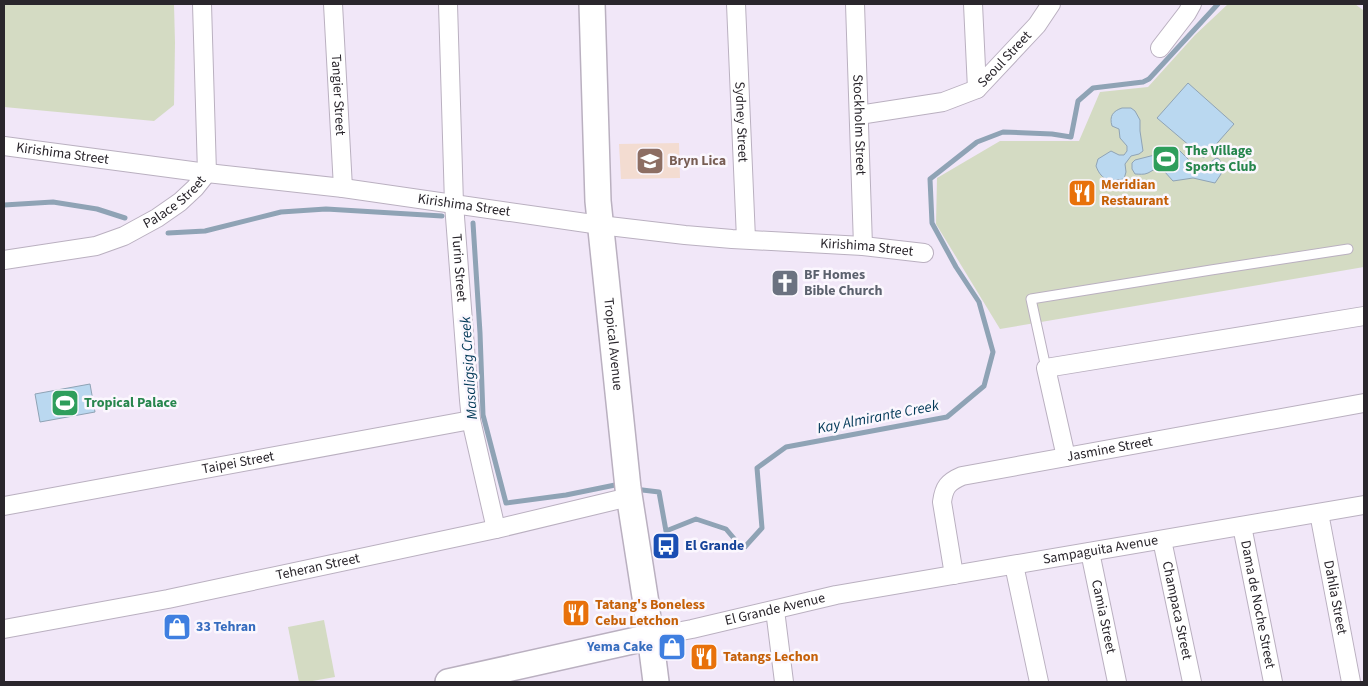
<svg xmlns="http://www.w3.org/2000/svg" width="1368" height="686" font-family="'Source Sans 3',sans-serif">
  <rect width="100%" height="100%" fill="#f1e7f8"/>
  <polygon fill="#f3dcd1" points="679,143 680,178 621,179 619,144"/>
  <g fill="#d4dbc3">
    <polygon points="4,4 174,4 175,43 174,105 154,121 4,107"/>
    <polygon points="1228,4 1355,4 1363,10 1364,267 1000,329 936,224 937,178 1000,141 1079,141 1100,92 1148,87 1195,35"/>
    <polygon points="324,620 335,677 307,682 299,682 288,627"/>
  </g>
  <g fill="#bad8f0" stroke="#8fa3b5">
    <polygon points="1188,83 1234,124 1204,158 1157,118"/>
    <path d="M 1122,108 L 1131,108 L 1135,111 L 1140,120 L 1140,131 L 1143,151 L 1139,154 L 1131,156 L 1125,164 L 1126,172 L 1124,179 L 1109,181 C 1102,177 1099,174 1096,166 L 1098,159 L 1111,151 L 1119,155 L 1124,155 L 1127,151 L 1127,146 L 1120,138 L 1119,129 L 1112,126 C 1109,116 1113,111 1122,108 Z"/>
    <path d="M 1178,149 L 1196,167 L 1205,167 L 1216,158 L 1219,159 L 1223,167 L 1221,174 L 1215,183 L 1193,178 L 1173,181 C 1170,178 1167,174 1164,171 C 1157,166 1154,170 1148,173 C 1144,175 1139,174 1135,174 L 1132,169 L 1132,163 L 1135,160 Z"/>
    <polygon points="90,384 95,412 40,422 35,394"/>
  </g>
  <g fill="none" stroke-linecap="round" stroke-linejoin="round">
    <g stroke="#8fa3b5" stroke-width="5">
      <polyline points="4,205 53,202 97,209 125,218"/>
      <polyline points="473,223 480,333 483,415 506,503 566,495 620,484"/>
      <polyline points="168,233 205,231 281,212 326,209 442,216"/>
      <polyline points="634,489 659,492 666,531 696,519 726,529 743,549 762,528 757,468 786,447 947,417 984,386 993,352 979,302 956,267 932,223 930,179 977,142 1003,132 1052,134 1071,137 1078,101 1093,88 1143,82 1149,79 1218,4"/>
    </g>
    <defs>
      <polyline id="lane" points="1046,368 1031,299 1211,270 1348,249"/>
      <g id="street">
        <path id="s1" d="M 333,4 L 343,188"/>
        <path id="s2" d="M 448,4 L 454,204 L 469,400 L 471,420 L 496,529"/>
        <path id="s3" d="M 736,4 L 746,239"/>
        <path id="s4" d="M 855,4 L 863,246"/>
        <polyline points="973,4 977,89"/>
        <polyline points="1160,48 1187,13 1192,4"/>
        <path id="s5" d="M 859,115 L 943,102 L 977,89 L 1037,25 L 1051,4"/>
        <path id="s6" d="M 4,146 L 207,173 L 343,188 L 600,225 L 685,235 L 732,239 L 863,246 L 924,253"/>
        <path id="s7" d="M 4,260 L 96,246 L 124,236 L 157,218 L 180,202 L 195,188 L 207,173 L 202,4"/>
        <polyline points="1066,457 1046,368 1364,316"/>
        <path id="s8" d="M 4,506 L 471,420"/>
        <path id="s9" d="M 1319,513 L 1351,682"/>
        <path id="s10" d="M 1242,526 L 1273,682"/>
        <path id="s11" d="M 1162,540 L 1192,682"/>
        <path id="s12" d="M 1090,552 L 1117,682"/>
        <polyline points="1014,565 1039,682"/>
        <path id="s13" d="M 954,575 L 942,502 C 944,487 948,482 962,476 L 1364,403"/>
        <polyline points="775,610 784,682"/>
        <path id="s14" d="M 4,629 L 168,599 L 496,529 L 629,497"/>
        <path id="s15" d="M 650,637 L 692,629 L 836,595 L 1364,505"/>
      </g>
      <g id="secondary">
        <path id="s16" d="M 592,4 L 598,201 L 628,488 L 646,603 L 656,682"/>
        <polyline points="448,682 650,637"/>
      </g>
    </defs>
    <use href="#lane" stroke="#bab0c0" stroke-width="11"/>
    <use href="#street" stroke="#bab0c0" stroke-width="20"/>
    <use href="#secondary" stroke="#bab0c0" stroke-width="28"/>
    <use href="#lane" stroke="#fff" stroke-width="9"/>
    <use href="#street" stroke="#fff" stroke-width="18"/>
    <use href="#secondary" stroke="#fff" stroke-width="25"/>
  </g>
  <defs>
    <symbol id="stadium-square" viewBox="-11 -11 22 22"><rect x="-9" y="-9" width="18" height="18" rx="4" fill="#2e9e5b" stroke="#fbf7fe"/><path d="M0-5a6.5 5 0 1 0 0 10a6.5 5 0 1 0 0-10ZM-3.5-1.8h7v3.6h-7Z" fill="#fff"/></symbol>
    <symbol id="school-square" viewBox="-11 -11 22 22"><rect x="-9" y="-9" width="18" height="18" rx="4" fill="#8d6e63" stroke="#fbf7fe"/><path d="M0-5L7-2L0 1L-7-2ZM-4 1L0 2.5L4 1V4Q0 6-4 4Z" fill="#fff"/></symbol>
    <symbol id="restaurant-square" viewBox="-11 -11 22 22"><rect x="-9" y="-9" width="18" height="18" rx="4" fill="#e8710a" stroke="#fbf7fe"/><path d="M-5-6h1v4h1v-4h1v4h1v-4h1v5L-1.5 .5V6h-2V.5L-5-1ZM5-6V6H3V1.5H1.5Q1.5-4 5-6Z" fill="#fff"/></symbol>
    <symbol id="church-square" viewBox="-11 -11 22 22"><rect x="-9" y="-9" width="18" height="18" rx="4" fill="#6b7280" stroke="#fbf7fe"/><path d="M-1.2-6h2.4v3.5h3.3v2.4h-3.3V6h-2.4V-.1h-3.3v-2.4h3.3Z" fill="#fff"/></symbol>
    <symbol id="bus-square" viewBox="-11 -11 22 22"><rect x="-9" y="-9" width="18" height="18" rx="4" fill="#1a4fb4" stroke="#fbf7fe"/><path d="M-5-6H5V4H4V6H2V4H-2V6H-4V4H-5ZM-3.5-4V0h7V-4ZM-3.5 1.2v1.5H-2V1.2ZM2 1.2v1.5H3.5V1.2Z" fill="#fff"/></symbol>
    <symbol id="shop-square" viewBox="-11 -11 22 22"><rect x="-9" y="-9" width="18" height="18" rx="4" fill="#3f7fe0" stroke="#fbf7fe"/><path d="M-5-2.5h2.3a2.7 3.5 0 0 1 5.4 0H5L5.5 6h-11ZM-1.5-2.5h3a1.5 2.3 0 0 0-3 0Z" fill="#fff"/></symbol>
  </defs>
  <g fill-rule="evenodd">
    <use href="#stadium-square" x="1150" y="143" width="32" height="32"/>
    <use href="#school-square" x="634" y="145" width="32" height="32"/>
    <use href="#restaurant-square" x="1066" y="177" width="32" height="32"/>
    <use href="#church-square" x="769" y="267" width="32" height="32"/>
    <use href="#stadium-square" x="49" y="387" width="32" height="32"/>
    <use href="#bus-square" x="650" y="530" width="32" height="32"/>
    <use href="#restaurant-square" x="560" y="597" width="32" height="32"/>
    <use href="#shop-square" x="161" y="611" width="32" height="32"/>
    <use href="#shop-square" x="656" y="631" width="32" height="32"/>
    <use href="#restaurant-square" x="688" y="641" width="32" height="32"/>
  </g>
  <g text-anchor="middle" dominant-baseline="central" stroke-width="5" stroke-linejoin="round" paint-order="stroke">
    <g font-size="14" fill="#2a262c" stroke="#fbf7fe">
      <text stroke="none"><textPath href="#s5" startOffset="162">Seoul Street</textPath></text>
      <text stroke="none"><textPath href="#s1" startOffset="91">Tangier Street</textPath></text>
      <text stroke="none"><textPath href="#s3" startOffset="118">Sydney Street</textPath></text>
      <text stroke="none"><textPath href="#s4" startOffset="121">Stockholm Street</textPath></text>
      <text stroke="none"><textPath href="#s6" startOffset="59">Kirishima Street</textPath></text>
      <text stroke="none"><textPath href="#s7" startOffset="184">Palace Street</textPath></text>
      <text stroke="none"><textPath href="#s6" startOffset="464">Kirishima Street</textPath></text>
      <text stroke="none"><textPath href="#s6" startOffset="869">Kirishima Street</textPath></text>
      <text stroke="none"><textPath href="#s2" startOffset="264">Turin Street</textPath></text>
      <text stroke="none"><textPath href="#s16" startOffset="341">Tropical Avenue</textPath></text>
      <text stroke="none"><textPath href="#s13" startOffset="259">Jasmine Street</textPath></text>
      <text stroke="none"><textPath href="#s8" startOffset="238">Taipei Street</textPath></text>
      <text stroke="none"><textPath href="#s15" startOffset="459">Sampaguita Avenue</textPath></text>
      <text stroke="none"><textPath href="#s14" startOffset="320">Teheran Street</textPath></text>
      <text stroke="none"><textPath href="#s9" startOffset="86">Dahlia Street</textPath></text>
      <text stroke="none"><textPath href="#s10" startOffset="80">Dama de Noche Street</textPath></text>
      <text stroke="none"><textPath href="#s15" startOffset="128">El Grande Avenue</textPath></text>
      <text stroke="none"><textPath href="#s11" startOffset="72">Champaca Street</textPath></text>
      <text stroke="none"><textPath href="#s12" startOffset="66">Camia Street</textPath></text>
    </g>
    <g font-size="14" font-weight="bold" fill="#27864d" stroke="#fbf7fe" text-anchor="start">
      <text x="1185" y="151">The Village<tspan x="1185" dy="16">Sports Club</tspan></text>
      <text x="84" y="403">Tropical Palace</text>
    </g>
    <g font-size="14" font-weight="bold" fill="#785e54" stroke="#fbf7fe" text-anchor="start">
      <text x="669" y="161">Bryn Lica</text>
    </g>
    <g font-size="14" font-weight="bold" fill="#c56008" stroke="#fbf7fe" text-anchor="start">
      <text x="1101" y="185">Meridian<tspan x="1101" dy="16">Restaurant</tspan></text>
      <text x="595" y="605">Tatang's Boneless<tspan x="595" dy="16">Cebu Letchon</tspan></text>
      <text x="723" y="657">Tatangs Lechon</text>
    </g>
    <g font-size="14" font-weight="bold" fill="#5b616d" stroke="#fbf7fe" text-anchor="start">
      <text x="804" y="275">BF Homes<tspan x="804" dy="16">Bible Church</tspan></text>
    </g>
    <g font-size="14" font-weight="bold" fill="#164399" stroke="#fbf7fe" text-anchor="start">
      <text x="685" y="546">El Grande</text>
    </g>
    <g font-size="14" font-weight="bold" fill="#366cbe" stroke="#fbf7fe" text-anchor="start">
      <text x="196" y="627">33 Tehran</text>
      <text x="653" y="647" text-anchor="end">Yema Cake</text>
    </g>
    <g font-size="15" font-style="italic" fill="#003857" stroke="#fbf7fe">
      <text transform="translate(469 368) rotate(-94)">Masaligsig Creek</text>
      <text transform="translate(878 417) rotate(-11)">Kay Almirante Creek</text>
    </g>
  </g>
  <rect width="1368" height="686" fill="none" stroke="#2a262c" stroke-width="10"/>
</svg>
